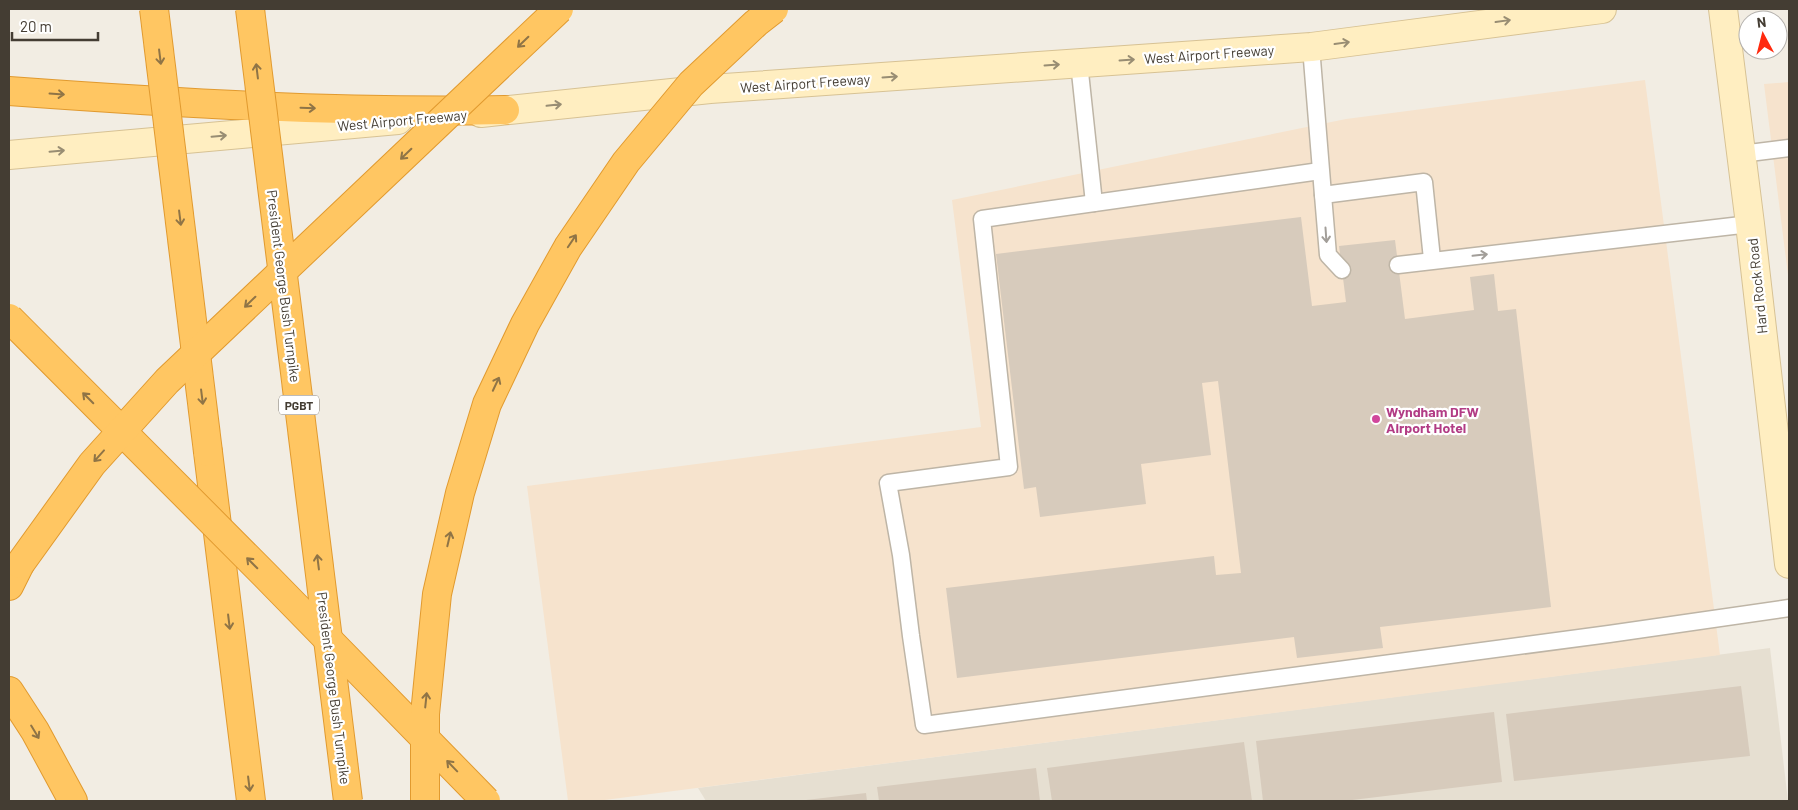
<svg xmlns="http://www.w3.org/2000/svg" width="1798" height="810" font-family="Barlow,sans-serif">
  <rect width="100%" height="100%" fill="#f2ede3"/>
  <polygon fill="#e6dfd1" points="1770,648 1788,801 706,801 698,788"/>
  <g fill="#f6e3cd">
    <polygon points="1645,80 1720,655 597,801 568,801 527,486 981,427 952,200 1346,119"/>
    <polygon points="1789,82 1789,283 1764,84"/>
  </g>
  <g fill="#d7cbbc">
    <polygon points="1301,217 1312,306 1346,302 1339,246 1395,240 1405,319 1474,310 1470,277 1494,274 1498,311 1516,309 1551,607 1380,627 1383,648 1297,658 1294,637 957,678 946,588 1214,556 1216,575 1241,573 1218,381 1202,383 1211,455 1141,464 1146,504 1040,517 1036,487 1024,489 996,254"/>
    <polygon points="1741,686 1750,756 1514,781 1506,714"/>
    <polygon points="1494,712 1502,782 1344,801 1263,801 1256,741"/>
    <polygon points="1244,742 1252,801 1052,801 1047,768"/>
    <polygon points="1036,768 1040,801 879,801 877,787"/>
    <polygon points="866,793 867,801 806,801 806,800"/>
  </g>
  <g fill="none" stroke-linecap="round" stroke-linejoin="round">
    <defs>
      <g id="lane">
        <polyline points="1311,47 1323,195 1424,182 1432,259"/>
        <polyline points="1079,63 1094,203"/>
        <polyline points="1741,154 1789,148"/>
        <polyline points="1320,171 982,219 1009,467 888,483 901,555 911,636 924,725 1609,634 1789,608"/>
        <polyline points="1323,195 1328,255 1342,270"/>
        <polyline points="1398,265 1750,224"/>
      </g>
      <g id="secondary">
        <polyline points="1723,9 1750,224 1789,564"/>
        <polyline points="481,113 710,89 1311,47 1602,9"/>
        <polyline points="9,155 398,120"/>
      </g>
      <g id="highway">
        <path d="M 9,91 C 174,103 339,113 505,110"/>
        <polyline points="208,452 251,801"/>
        <polyline points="9,586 20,564"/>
        <polyline points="9,691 35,731 73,801"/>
      </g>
    </defs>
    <use href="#lane" stroke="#beb5a6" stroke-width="19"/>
    <use href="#secondary" stroke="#d7c294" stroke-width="30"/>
    <use href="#highway" stroke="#e19a2f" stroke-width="30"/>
    <use href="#lane" stroke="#fff" stroke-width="16"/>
    <use href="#secondary" stroke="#ffeec1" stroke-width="28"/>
    <use href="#highway" stroke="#ffc662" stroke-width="28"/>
    <defs>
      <g id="highway-bridge">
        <polyline points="154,9 208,452"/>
        <polyline points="250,9 348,801"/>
        <polyline points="9,318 265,575 486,801"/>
        <polyline points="20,564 92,464 167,381 559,9"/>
        <polyline points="425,801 425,714 437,594 460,493 487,404 525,324 568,247 626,162 691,84 756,23 774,9"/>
      </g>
    </defs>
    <use href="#highway-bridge" stroke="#e19a2f" stroke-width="30" stroke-linecap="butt"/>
    <use href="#highway-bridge" stroke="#ffc662" stroke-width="28"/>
  </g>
  <defs><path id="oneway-shaft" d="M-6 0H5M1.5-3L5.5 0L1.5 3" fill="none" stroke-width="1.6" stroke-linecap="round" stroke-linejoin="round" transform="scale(1.25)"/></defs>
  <g stroke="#988d73">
    <use href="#oneway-shaft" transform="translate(1503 21) rotate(-8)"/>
    <use href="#oneway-shaft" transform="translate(1342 43) rotate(-8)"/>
    <use href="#oneway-shaft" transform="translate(1127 60) rotate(-4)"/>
    <use href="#oneway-shaft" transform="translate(1052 65) rotate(-4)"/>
    <use href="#oneway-shaft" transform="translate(890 77) rotate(-4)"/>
    <use href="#oneway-shaft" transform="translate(554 105) rotate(-6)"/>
    <use href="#oneway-shaft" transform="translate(219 136) rotate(-5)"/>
    <use href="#oneway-shaft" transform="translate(57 151) rotate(-5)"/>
  </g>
  <g stroke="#8f7446">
    <use href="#oneway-shaft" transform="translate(523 42) rotate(136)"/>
    <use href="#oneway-shaft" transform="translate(160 57) rotate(83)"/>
    <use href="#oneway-shaft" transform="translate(257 71) rotate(-97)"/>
    <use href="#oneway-shaft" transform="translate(57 94) rotate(4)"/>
    <use href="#oneway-shaft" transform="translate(308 108) rotate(2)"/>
    <use href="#oneway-shaft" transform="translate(406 154) rotate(136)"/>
    <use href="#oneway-shaft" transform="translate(180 218) rotate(83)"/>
    <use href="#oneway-shaft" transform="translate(572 241) rotate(-56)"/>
    <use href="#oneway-shaft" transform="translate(250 302) rotate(136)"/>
    <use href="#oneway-shaft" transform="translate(496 384) rotate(-65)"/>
    <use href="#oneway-shaft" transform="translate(202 397) rotate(83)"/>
    <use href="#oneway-shaft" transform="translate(88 398) rotate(-135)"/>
    <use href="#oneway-shaft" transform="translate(99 456) rotate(132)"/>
    <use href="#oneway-shaft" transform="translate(449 539) rotate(-77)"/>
    <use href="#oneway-shaft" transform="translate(318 562) rotate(-97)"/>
    <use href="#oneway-shaft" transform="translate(252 563) rotate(-135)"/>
    <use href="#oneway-shaft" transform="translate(229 622) rotate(83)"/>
    <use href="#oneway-shaft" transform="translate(426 700) rotate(-84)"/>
    <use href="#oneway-shaft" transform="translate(35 732) rotate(59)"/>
    <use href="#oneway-shaft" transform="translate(452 766) rotate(-134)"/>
    <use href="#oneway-shaft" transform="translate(249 784) rotate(83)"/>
  </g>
  <g stroke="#a29e99">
    <use href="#oneway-shaft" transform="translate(1326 235) rotate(86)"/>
    <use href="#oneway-shaft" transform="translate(1480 255) rotate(-6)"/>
  </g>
  <circle fill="#d1479c" stroke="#fff" stroke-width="2" cx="1376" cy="419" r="5"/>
  <g text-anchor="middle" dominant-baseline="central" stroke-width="4.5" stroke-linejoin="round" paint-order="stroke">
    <rect fill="#fff" stroke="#7c7770" stroke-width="1" x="279" y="395.5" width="40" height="19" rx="4"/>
    <g font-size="12" font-weight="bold" fill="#443d33">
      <text x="299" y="405">PGBT</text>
    </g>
    <g font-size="14" fill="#443d33" stroke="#fff">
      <text transform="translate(1209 54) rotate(-4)">West Airport Freeway</text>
      <text transform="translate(805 83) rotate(-4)">West Airport Freeway</text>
      <text transform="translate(402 120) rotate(-5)">West Airport Freeway</text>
      <text transform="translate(284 286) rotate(83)">President George Bush Turnpike</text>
      <text transform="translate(1757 286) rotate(-96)">Hard Rock Road</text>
      <text transform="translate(334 688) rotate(83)">President George Bush Turnpike</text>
    </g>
    <g font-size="14" font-weight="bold" fill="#b23c85" stroke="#fff" text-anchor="start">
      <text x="1386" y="411">Wyndham DFW<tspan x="1386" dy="16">Airport Hotel</tspan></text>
    </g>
  </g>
  <rect width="1798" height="810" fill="none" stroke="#443d33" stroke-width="20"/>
  <g transform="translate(1763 35) rotate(353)"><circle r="24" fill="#ffffff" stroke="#b4b1ad"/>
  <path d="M0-4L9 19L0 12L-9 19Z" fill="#ff2a0e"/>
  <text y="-8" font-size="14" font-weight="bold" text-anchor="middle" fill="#443d33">N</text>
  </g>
  <path d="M12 32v8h86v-8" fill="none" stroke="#443d33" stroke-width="2.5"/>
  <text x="20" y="32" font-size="15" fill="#443d33" stroke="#ffffff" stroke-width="4" paint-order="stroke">20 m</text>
</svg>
